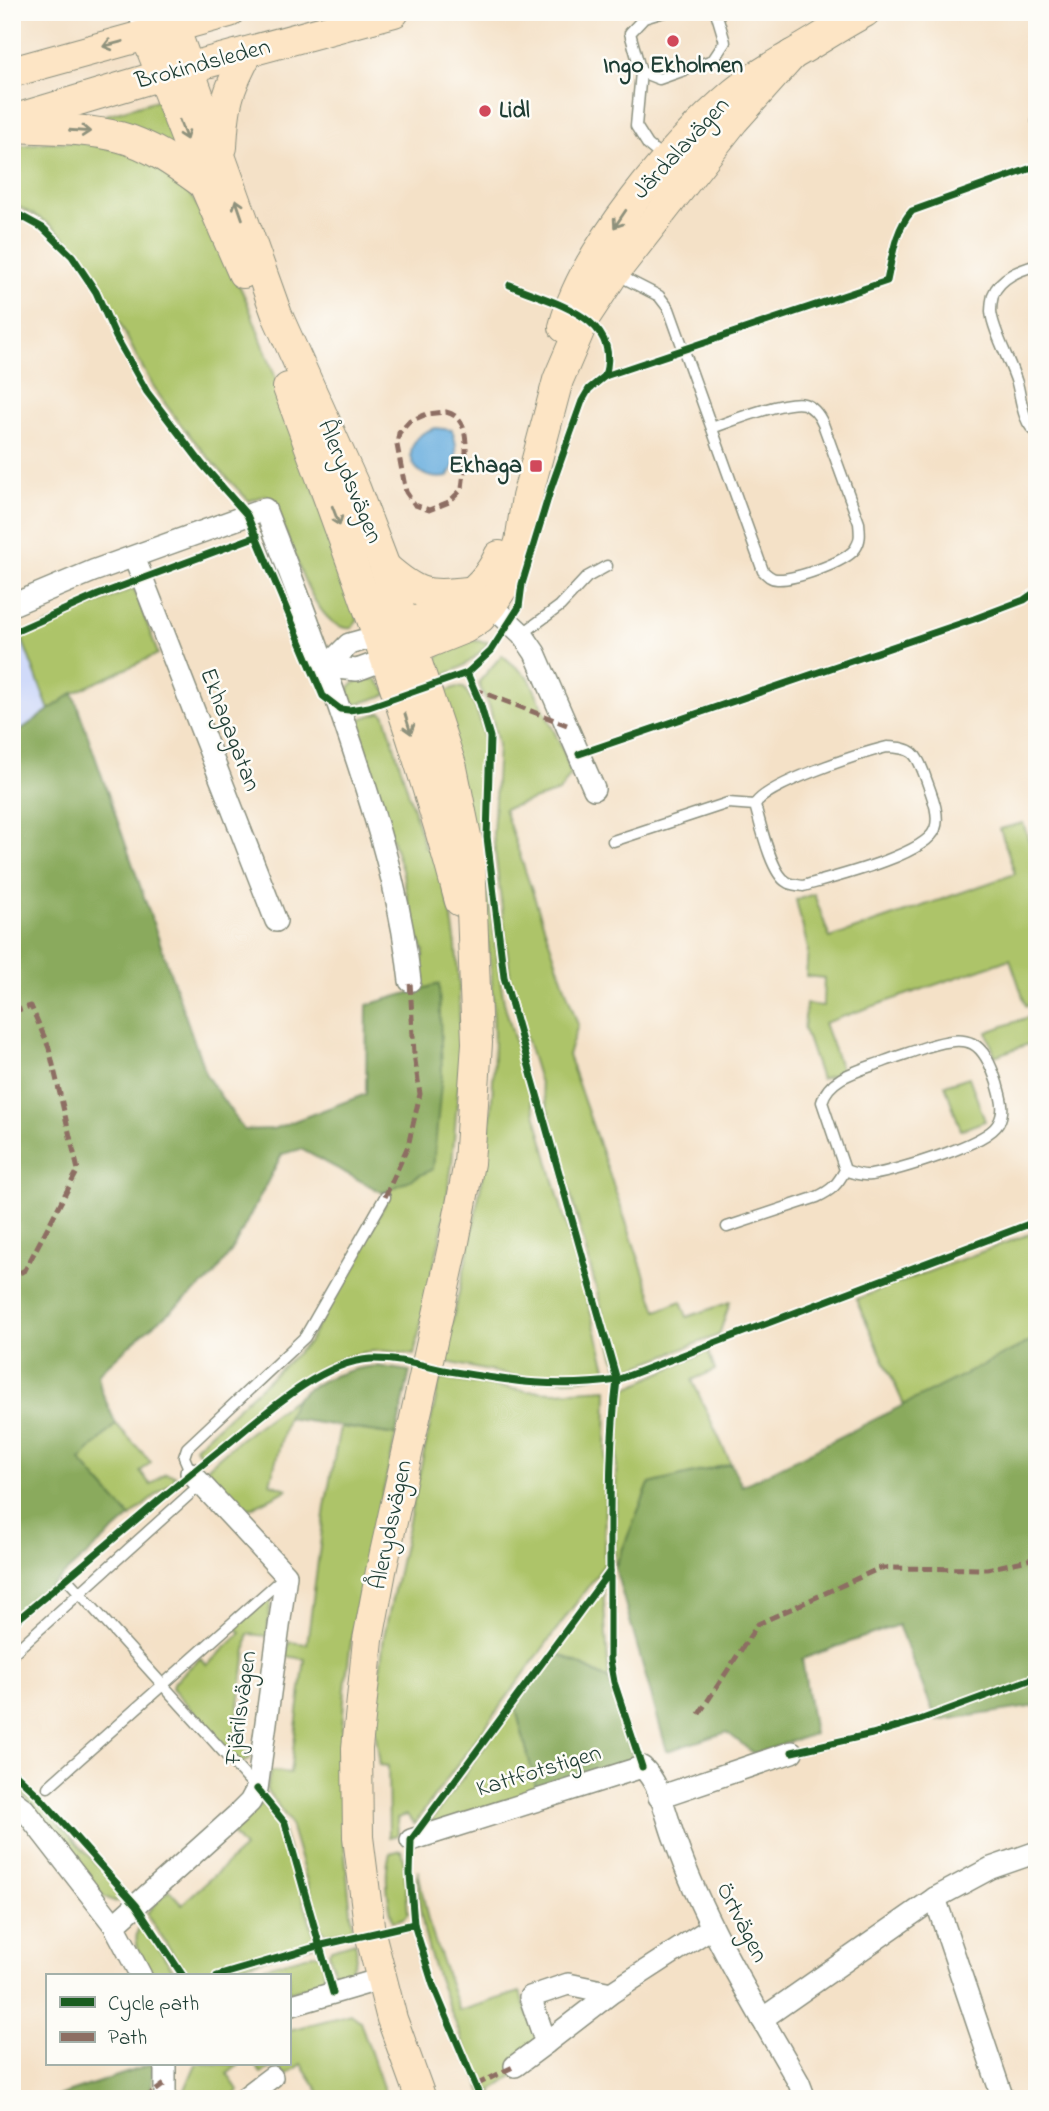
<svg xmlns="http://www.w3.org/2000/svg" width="1049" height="2111" font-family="'Indie Flower',sans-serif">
  <rect width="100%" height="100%" fill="#fdfcf7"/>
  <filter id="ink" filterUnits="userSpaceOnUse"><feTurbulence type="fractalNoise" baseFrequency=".0143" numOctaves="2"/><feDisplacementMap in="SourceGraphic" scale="14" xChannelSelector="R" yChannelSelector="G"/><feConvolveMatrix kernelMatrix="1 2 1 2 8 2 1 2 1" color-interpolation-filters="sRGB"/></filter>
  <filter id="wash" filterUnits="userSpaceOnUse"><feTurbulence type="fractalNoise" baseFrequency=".00686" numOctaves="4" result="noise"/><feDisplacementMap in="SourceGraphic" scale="28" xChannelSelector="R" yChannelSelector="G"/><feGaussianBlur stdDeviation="1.57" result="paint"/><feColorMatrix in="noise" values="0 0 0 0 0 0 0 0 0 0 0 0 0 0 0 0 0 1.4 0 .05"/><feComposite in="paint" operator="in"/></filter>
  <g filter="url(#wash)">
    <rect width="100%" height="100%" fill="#f4e1c7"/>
    <polygon fill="#d0daf9" points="21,636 49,710 12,736 12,641"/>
    <g fill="#adc469" stroke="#66804e" stroke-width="2">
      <polygon points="157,100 185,157 90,120"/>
      <path d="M 47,142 L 77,142 L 137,154 L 186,189 L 213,228 L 247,302 L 290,416 L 358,619 L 352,628 C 316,633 293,549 282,524 C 277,514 271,504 266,495 L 249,501 C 217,468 185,433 159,395 C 121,340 105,266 50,225 C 38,216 25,210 12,204 L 12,147 Z"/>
      <polygon points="134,588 158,654 73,693 49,710 21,636"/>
      <path d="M 465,640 L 489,642 C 471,665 458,670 431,680 C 430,656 446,650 465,640 Z"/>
      <polygon points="502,655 529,678 564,752 571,774 559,792 504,809 578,1025 568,1055 657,1311 681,1301 687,1317 730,1302 719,1335 619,1373 546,1103 512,992 493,834 498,745 490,708 478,683"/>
      <polygon points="366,678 377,680 389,694 358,704 347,703 349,687 356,682"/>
      <path d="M 457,687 L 464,688 C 499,734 478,794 481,846 C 482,864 486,882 489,900 C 494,934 498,968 504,1002 L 607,1371 C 569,1393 486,1370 443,1361 C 461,1285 479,1209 489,1131 C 497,1066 495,973 483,908 C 471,838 451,765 434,695 Z"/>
      <path d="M 381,712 L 385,715 L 425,848 L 432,847 L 451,912 L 456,946 L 459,986 L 460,1066 L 452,1164 L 442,1230 L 414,1355 C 401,1353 388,1350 376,1351 C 310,1356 252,1418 203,1458 L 195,1447 L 308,1343 L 389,1197 L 383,1193 L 439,985 L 416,991 L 424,951 L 413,929 L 403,873 L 355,725 L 357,720 Z"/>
      <polygon points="1023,823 1037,865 1037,1002 1026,1006 1010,959 824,1023 842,1072 821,1079 804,1029 806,1004 823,1006 824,978 806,976 808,949 796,900 814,894 830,938 1015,874 1000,829"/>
      <polygon points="1037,1014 1037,1041 995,1056 987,1032"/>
      <polygon points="969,1077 985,1121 961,1130 945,1085"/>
      <polygon points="1037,1231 1037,1338 904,1405 856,1299"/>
      <polygon points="708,1351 715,1370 692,1380 731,1464 649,1484 615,1568 616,1474 623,1390"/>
      <polygon points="440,1379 527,1391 555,1392 607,1389 604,1565 414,1824 407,1815 397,1818 398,1835 389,1837 388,1766 380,1765 374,1722 384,1636"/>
      <path d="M 296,1398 L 287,1418 L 270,1483 L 287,1489 C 283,1493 245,1511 239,1513 L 202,1472 L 240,1439 Z"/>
      <polygon points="116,1424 151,1462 140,1472 151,1485 165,1473 175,1475 174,1480 130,1517 79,1460"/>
      <path d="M 340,1427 L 396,1435 C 381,1504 363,1573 351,1643 C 335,1738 341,1834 353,1929 L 328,1934 L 321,1929 L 289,1821 L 266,1789 L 271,1771 L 290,1773 L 305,1659 L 286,1656 L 289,1642 L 307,1644 L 325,1507 Z"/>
      <polygon points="603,1587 609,1680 555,1652"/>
      <polygon points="267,1599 271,1600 267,1636 248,1634 234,1747 252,1750 250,1759 242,1763 237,1761 172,1688 173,1683 200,1658 207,1665 241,1633 235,1626"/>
      <polygon points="515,1705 538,1794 423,1832"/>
      <polygon points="12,1780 17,1781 29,1791 123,1893 126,1901 115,1902 103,1896 26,1798 15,1789"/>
      <polygon points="262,1803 280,1823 317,1944 204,1976 188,1976 148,1917 147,1913 169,1890 182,1904 244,1848 232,1834"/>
      <path d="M 401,1850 L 404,1862 L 408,1913 L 404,1918 L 393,1922 C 388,1901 383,1874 390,1853 Z"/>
      <path d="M 418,1870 L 428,1921 L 459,2011 L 520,1992 L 539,2045 L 514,2075 L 492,2091 L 494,2099 L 485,2099 C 459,2020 416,1956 418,1870 Z"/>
      <path d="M 143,1924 L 177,1976 L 152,1976 C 144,1961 127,1938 143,1924 Z"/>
      <path d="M 355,1942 C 360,1958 352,1974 336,1979 L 329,1952 L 331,1949 Z"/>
      <polygon points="317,1953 322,1958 325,1982 289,1992 289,1976 231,1976"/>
      <polygon points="351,2014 360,2021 387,2099 324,2099 301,2064 281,2079 272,2067 261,2073 254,2064 289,2064 289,2030"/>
      <polygon points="196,2064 240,2064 227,2074 239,2091 229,2099 181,2099"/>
    </g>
    <g fill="#8aaa5d" stroke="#547448" stroke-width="2">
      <polygon points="73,693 206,1075 244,1130 273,1129 366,1094 367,1005 439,984 442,1073 433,1169 383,1193 301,1149 282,1154 232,1250 213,1277 141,1335 98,1374 101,1390 116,1424 80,1460 130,1517 12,1620 12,736"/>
      <polygon points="1037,1338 1037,1706 937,1721 898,1625 802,1659 814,1734 754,1754 727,1732 667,1751 615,1568 649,1484 731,1464 742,1486"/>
      <path d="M 377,1366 L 410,1371 L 396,1435 L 287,1418 C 290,1411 293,1402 298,1397 C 315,1380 353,1367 377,1366 Z"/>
      <polygon points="555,1652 609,1680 633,1758 630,1763 538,1794 515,1705"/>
      <polygon points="153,2064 151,2099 49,2099"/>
    </g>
    <path fill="#67adde" stroke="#437589" stroke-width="2" d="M 436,428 L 452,430 C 458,446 458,463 448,477 C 406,484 397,437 436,428 Z"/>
  </g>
  <g filter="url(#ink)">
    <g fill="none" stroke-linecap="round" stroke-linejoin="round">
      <defs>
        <g id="lane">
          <polyline points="641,72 659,79 713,60 725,42 716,12"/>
          <polyline points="1037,121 1037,122"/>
          <polyline points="664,158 648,145 636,126 641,72 630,33 644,18 664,12"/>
          <path d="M 1037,265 C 1020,270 1000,277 993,295 C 992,299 991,307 991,311 C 992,329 1011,363 1017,383 C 1021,397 1023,426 1037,432"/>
          <path d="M 616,274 L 659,296 L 669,309 L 763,571 C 767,575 771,579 777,579 C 794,580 844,563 855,549 C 861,541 860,533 859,523 L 823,424 C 819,415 814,407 804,404 C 787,399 731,421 712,428"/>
          <polyline points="522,634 560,606 587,577 607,566"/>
          <path d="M 613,841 L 728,803 L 755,805 C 763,785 862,753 887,747 C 913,748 916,752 925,776 C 930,791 941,814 935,829 C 926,855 831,878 803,886 C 798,885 791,885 787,882 C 771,874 760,822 755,805"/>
          <path d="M 727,1227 L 817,1197 C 832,1190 838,1184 845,1170 L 822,1102 C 829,1076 862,1070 885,1061 C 899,1056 912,1052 926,1047 C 969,1033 983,1040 997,1083 C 1001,1098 1006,1110 998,1124 C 986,1145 895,1171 871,1175 C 861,1176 853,1173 845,1170"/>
          <polyline points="191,1473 184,1457 187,1448 305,1337 385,1197"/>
          <polyline points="67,1579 255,1787"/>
          <polyline points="12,1654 201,1484"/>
          <polyline points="48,1787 284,1577"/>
        </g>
        <g id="street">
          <polyline points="139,12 146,35"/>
          <polyline points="134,557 276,921"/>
          <polyline points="482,597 522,634 535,653 594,789"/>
          <path d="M 12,605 L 93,571 L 265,509 C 300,598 334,688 363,779 C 385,848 402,909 410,981"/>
          <polyline points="326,667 357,670 387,659"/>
          <polyline points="326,667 349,644 378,636"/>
          <polyline points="659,1797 792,1752"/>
          <polyline points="12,1800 24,1809 114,1925 141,1976"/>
          <path d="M 411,1840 L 642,1767 C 661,1784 666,1817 675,1840 C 705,1926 754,2004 799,2083 L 805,2099"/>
          <polyline points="935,1898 1003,2099"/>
          <polyline points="114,1925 238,1814 250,1802 257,1789 286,1575 191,1473"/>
          <polyline points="611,1993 568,1984 530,1997 546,2043 611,1993 711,1928"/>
          <polyline points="289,2006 381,1979"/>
          <polyline points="762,2019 935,1898 991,1868 1037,1852"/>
          <polyline points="515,2066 546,2043"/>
          <polyline points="165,2099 165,2064"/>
          <polyline points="243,2099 272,2077"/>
        </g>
        <g id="secondary">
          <polyline points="174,27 277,315 355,488 385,567 452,768 470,856 477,1043 469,1163 453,1247 381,1571 368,1640 357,1748 358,1837 370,1933 392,2019 421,2099"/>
          <polyline points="146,35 204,184 243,273"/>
          <polyline points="12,72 229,12"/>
          <polyline points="12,120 162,75 394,12"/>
          <path d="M 13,127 C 48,129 85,128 120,137 C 151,145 179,166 204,184"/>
          <path d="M 222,147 C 224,104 227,91 248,52"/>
          <path d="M 564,327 C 584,249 673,145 734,93 C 752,78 772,67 792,55 C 817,41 840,25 865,12"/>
          <path d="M 288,388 C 351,557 413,726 460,901"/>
          <path d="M 385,567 C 417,595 426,597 468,592"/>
          <path d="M 385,633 C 430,616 478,603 499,556"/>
          <polyline points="393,657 465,628 480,618 492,604 508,579 520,542 527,497 558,380 585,317 614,273 734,120 792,55"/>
        </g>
      </defs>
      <use href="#lane" stroke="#8a8f7e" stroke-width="13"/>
      <use href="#street" stroke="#8a8f7e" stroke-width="24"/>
      <use href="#secondary" stroke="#8a8f7e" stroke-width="32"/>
      <use href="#lane" stroke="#fff" stroke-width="10"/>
      <use href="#street" stroke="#fff" stroke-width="21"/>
      <use href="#secondary" stroke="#fde5c5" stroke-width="30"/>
      <g stroke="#8d6e63" stroke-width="5" stroke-dasharray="10 5" stroke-linecap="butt">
        <path d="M 446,412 C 476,419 464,465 462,489 L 449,502 L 429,510 L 415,505 L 406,492 L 397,445 L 399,433 L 410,421 L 427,414 Z"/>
        <polyline points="474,689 567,725"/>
        <polyline points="12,1012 31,1006 49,1048 78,1170 25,1270 12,1277"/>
        <polyline points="385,1197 408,1146 420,1094 414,1054 410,981"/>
        <polyline points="699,1714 758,1624 880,1568 987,1569 1037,1558"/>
        <polyline points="476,2085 515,2066"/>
        <polyline points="144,2099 166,2083"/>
      </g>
      <defs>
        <g id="cycleway">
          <path d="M 12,211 L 43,228 L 72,256 L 96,292 L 116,337 L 147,392 L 202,464 L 247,515 L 323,696 L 340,709 L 349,710 L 369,707 L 467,673 L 491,651 L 519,607 L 522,584 L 551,488 L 582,401 L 589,389 L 605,376 L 887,281 C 892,258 895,229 912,211 L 1037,166"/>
          <path d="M 510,285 C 551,303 623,316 605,376"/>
          <polyline points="12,633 98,595 257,536"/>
          <path d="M 467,673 L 480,703 L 490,737 L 487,837 L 504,977 L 617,1380 C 609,1444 610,1507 610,1571"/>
          <polyline points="579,754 974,619 1024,600 1037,591"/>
          <path d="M 12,1624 C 82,1567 149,1507 219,1451 C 258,1420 320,1361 371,1359 C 397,1358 424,1366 449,1371 C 510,1381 555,1389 617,1380 L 1037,1221"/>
          <polyline points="792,1752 872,1734 920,1720 1037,1677"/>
          <polyline points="12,1771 38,1795 136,1905 183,1976"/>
          <polyline points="257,1789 285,1823 333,1993"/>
          <polyline points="217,1976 322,1945 414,1924"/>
          <polyline points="481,2099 433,1985 414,1924 410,1874 411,1840 610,1571 610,1660 614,1682 642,1767"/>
        </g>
      </defs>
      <use href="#cycleway" stroke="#fdfcf7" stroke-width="11"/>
      <use href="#cycleway" stroke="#1b5e20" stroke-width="7"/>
    </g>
    <defs><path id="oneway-shaft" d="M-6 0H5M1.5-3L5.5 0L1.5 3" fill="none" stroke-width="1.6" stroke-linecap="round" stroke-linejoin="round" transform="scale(1.75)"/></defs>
    <g stroke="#8e917c">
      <use href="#oneway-shaft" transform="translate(113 44) rotate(165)"/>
      <use href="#oneway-shaft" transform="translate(183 130) rotate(69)"/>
      <use href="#oneway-shaft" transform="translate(80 131) rotate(4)"/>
      <use href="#oneway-shaft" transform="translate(239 209) rotate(-109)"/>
      <use href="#oneway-shaft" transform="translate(620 219) rotate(124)"/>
      <use href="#oneway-shaft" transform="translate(336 516) rotate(69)"/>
      <use href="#oneway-shaft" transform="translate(408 724) rotate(73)"/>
    </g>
  </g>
  <g fill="#d1495b" stroke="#fdfcf7" stroke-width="2.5">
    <circle cx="673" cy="41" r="7"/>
    <circle cx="485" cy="111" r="7"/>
    <rect x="529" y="459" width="14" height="14" rx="3.5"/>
  </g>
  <g text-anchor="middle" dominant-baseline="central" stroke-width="5" stroke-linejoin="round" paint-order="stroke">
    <g font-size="24" fill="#1f3d34" stroke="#fdfcf7">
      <text transform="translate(203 65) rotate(-15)">Brokindsleden</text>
      <text transform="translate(682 149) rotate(-47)">Järdalavägen</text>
      <text transform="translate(349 482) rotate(67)">Ålerydsvägen</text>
      <text transform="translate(229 730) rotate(69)">Ekhagagatan</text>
      <text transform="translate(392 1525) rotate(-78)">Ålerydsvägen</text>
      <text transform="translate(242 1708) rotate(-82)">Fjärilsvägen</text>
      <text transform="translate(539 1772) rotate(-17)">Kattfotstigen</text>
      <text transform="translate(741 1923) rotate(63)">Örtvägen</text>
    </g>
    <g font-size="24" font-weight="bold" fill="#1f3d34" stroke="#fdfcf7">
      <text x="673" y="66">Ingo Ekholmen</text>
      <text x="499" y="111" text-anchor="start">Lidl</text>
      <text x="522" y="466" text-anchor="end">Ekhaga</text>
    </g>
  </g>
  <rect width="1049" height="2111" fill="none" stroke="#fdfcf7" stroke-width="42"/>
  <rect x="46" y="1974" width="245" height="91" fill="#fdfcf7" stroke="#a4b0a9" stroke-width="2"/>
  <rect x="60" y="1997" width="35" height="10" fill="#1b5e20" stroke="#a4b0a9" stroke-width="2"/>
  <text x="108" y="2010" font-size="21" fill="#1f3d34">Cycle path</text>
  <rect x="60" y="2032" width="35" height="10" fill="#8d6e63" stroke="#a4b0a9" stroke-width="2"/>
  <text x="108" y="2044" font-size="21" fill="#1f3d34">Path</text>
</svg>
